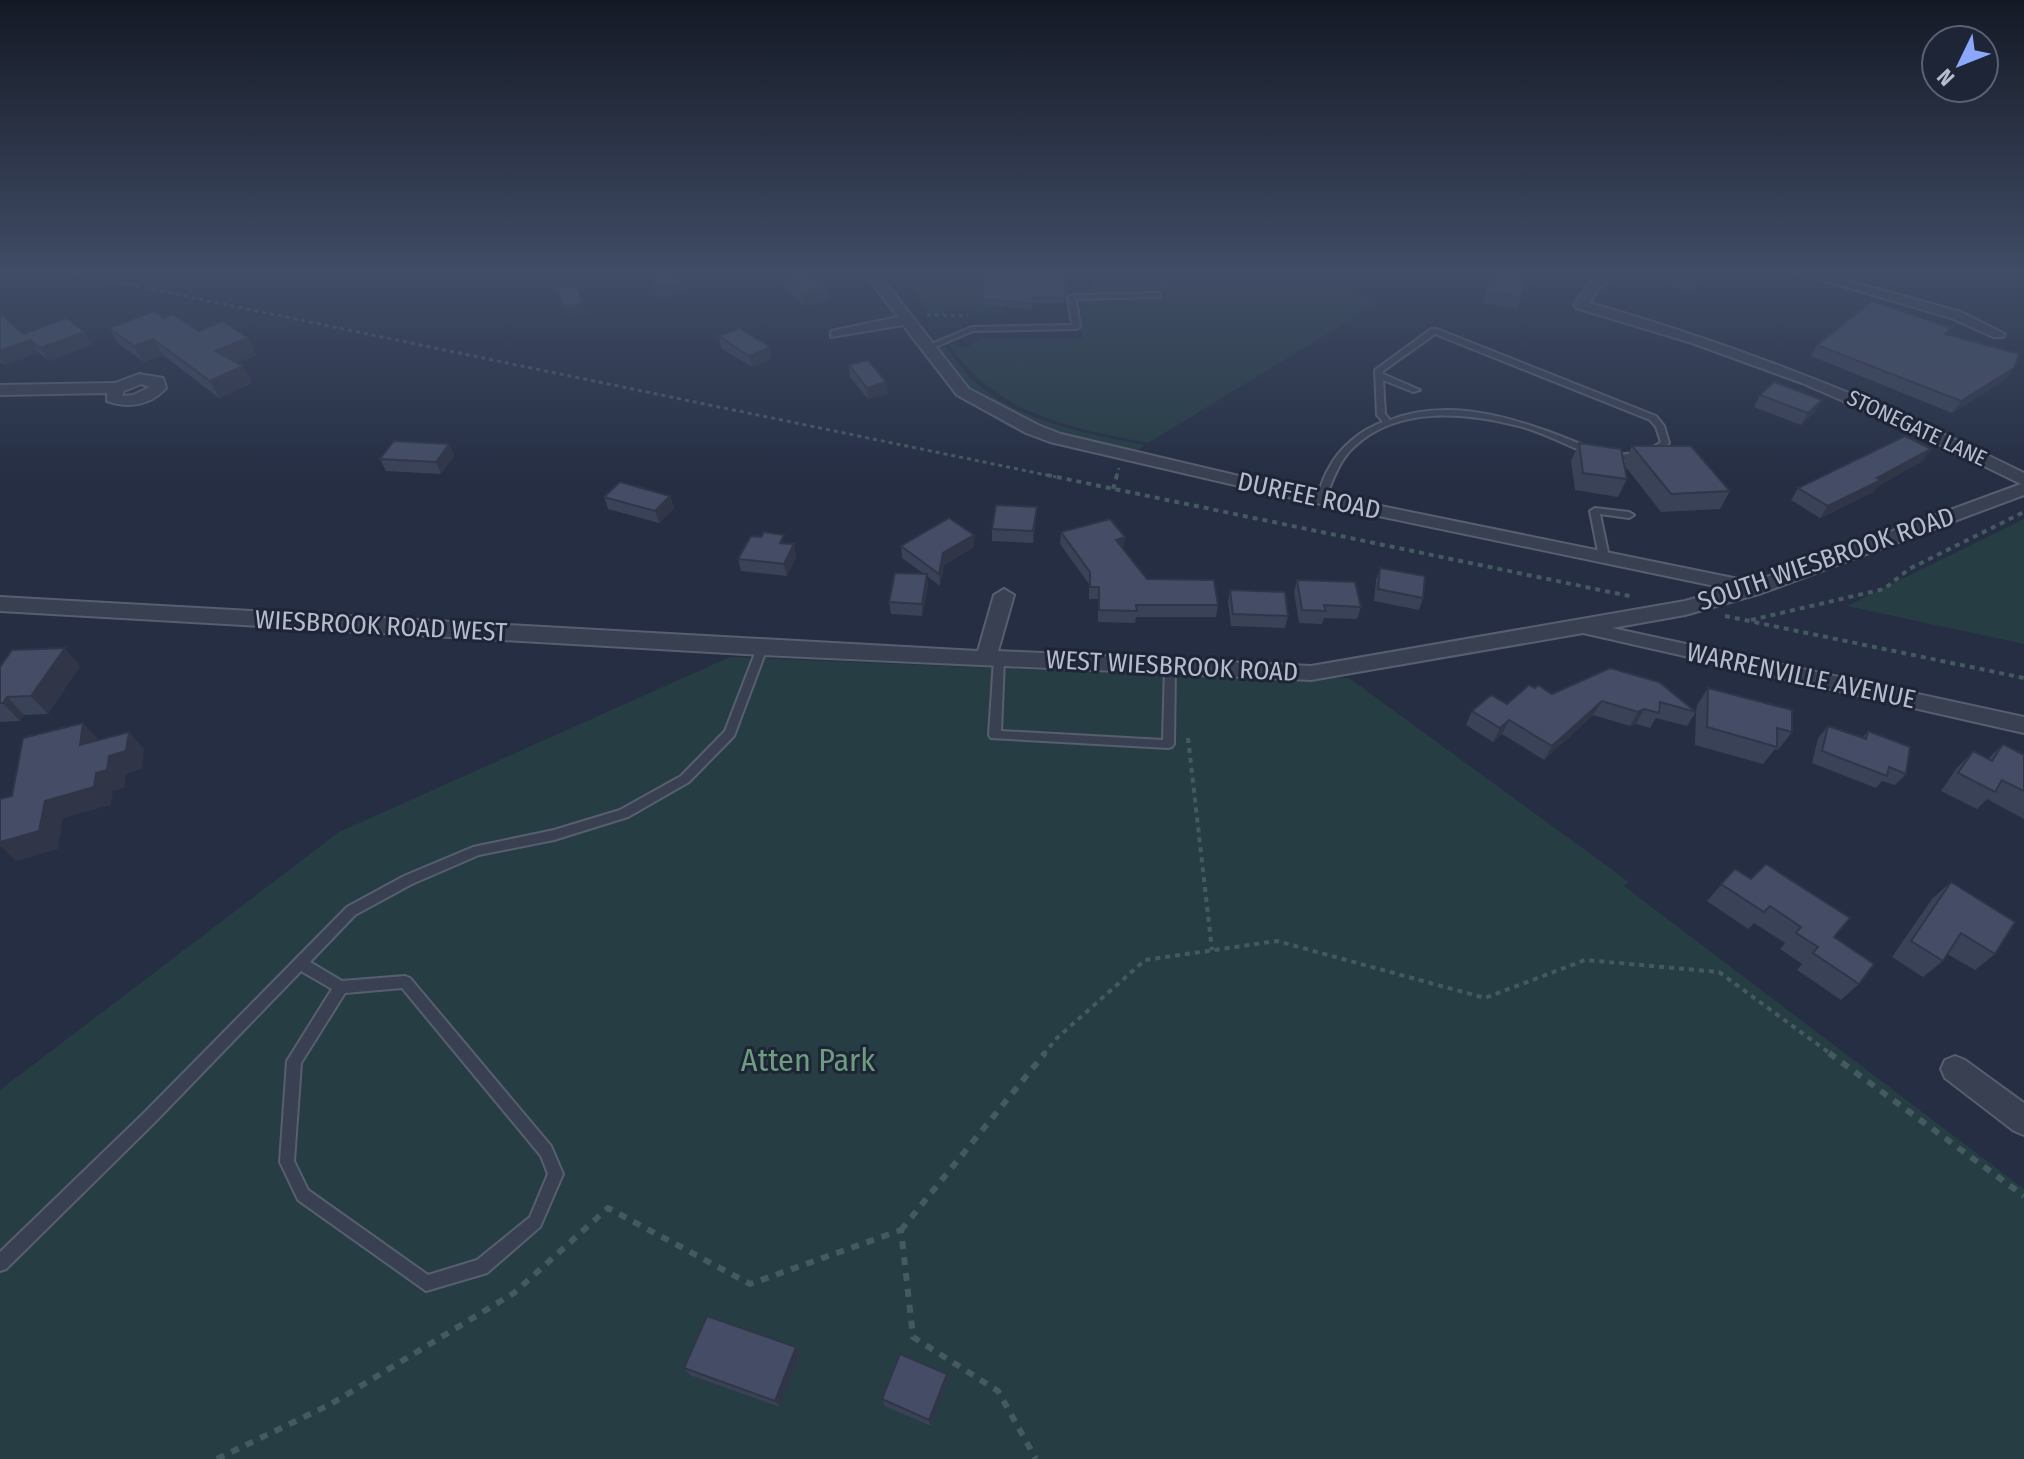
<svg xmlns="http://www.w3.org/2000/svg" width="2024" height="1459" font-family="'Fira Sans Condensed',sans-serif">
  <rect width="100%" height="100%" fill="#252e43"/>
  <g fill="#273d44">
    <polygon points="924,273 984,273 1005,305 1005,314 973,314 972,309 945,309 944,313 929,313 903,276"/>
    <path d="M 1091,273 L 1177,273 L 1166,281 L 1116,283 C 1137,286 1165,288 1182,273 L 1318,273 L 1378,303 L 1148,443 C 1070,428 995,414 948,343 L 966,348 L 981,338 L 1082,339 L 1081,297 L 1093,297 Z"/>
    <path d="M 945,346 C 955,359 964,373 977,384 C 1019,421 1091,435 1145,445 L 1134,452 C 1079,439 1016,425 971,389 C 958,379 948,364 938,351 Z"/>
    <polygon points="2024,519 2024,644 1847,606"/>
    <polygon points="730,657 1232,678 1349,678 1629,882 1624,886 2024,1189 2024,1459 0,1459 0,1090 339,832"/>
  </g>
  <g fill="none" stroke-linecap="round" stroke-linejoin="round">
    <defs>
      <g id="lane">
        <polygon points="1157,293 1160,293 1160,297 1076,299 1080,327 1076,329 973,331 931,349 924,347 972,327 1072,325 1068,297 1072,295"/>
        <path d="M 1431,329 L 1437,329 L 1656,416 L 1664,426 L 1669,443 C 1652,459 1630,463 1607,459 L 1607,455 C 1628,454 1643,455 1661,442 L 1656,427 L 1650,420 L 1435,334 L 1383,371 L 1383,374 L 1420,390 L 1413,392 L 1383,380 L 1385,414 L 1390,420 C 1458,394 1531,424 1593,449 L 1593,453 L 1587,453 C 1564,444 1542,432 1519,426 C 1466,412 1398,406 1355,446 C 1339,460 1333,480 1325,499 L 1324,501 L 1318,501 L 1317,499 C 1320,489 1323,477 1329,468 C 1340,447 1361,430 1383,422 L 1377,415 L 1375,370 Z"/>
        <polygon points="1595,508 1629,512 1634,515 1629,518 1600,514 1609,557 1604,560 1599,557 1590,511"/>
        <path d="M 762,644 L 767,648 L 734,736 L 689,782 L 628,817 L 554,840 L 479,855 L 412,884 L 355,915 L 310,962 L 342,981 L 405,976 L 410,978 L 551,1146 L 563,1174 L 540,1227 L 487,1273 L 426,1291 L 298,1200 L 280,1162 L 287,1061 L 332,989 L 301,971 L 155,1122 L 6,1269 L 0,1271 L 0,1252 L 145,1112 L 347,907 L 404,876 L 473,847 L 554,830 L 620,810 L 681,776 L 725,731 L 757,648 ZM 402,988 L 541,1156 L 548,1174 L 530,1217 L 477,1260 L 428,1275 L 308,1190 L 294,1161 L 301,1063 L 345,993 Z"/>
        <polygon points="999,655 1004,659 1001,731 1163,740 1165,666 1166,663 1174,663 1175,666 1174,744 1172,747 1168,748 991,738 989,735 994,659"/>
      </g>
      <g id="street">
        <path d="M 864,273 L 878,273 L 969,389 L 1038,425 L 1061,434 L 1273,484 L 1753,582 L 2021,484 L 1910,430 L 1802,383 L 1692,343 L 1576,308 L 1574,305 C 1587,286 1594,273 1619,273 L 1599,288 L 1590,303 C 1741,346 1884,403 2024,473 L 2024,495 L 1762,593 L 1685,615 L 1612,628 L 2024,717 L 2024,733 L 1583,633 L 1311,680 L 762,655 L 0,611 L 0,597 L 978,651 L 994,595 L 1004,589 L 1014,595 L 998,651 L 1311,666 L 1685,601 L 1729,589 L 1273,494 L 1050,442 L 1026,433 L 957,395 L 903,325 L 831,337 L 831,331 L 898,317 Z"/>
        <polygon points="1798,273 1820,273 1961,312 2005,334 2003,337 1993,337 1951,318"/>
        <path d="M 139,374 L 163,378 L 166,388 C 151,405 129,409 107,401 L 107,393 L 0,395 L 0,385 L 115,383 ZM 141,384 L 150,387 L 133,395 L 122,396 L 124,391 Z"/>
        <polygon points="1955,1056 1965,1060 2024,1103 2024,1135 2014,1131 1945,1078 1941,1069 1945,1060"/>
      </g>
    </defs>
    <use href="#lane" stroke="#575e6f" stroke-width="4"/>
    <use href="#street" stroke="#575e6f" stroke-width="4"/>
    <g stroke="#455a60" stroke-width="3" stroke-dasharray="4 4" stroke-linecap="butt">
      <polyline points="74,273 1056,477"/>
      <polyline points="898,275 913,273"/>
      <polyline points="1165,282 1179,273"/>
      <polyline points="927,315 968,315"/>
      <polyline points="1116,477 1119,468"/>
    </g>
    <g stroke="#455a60" stroke-width="4" stroke-dasharray="5 5" stroke-linecap="butt">
      <polyline points="1047,475 1634,597"/>
      <polyline points="1113,489 1117,475"/>
      <polyline points="1725,616 2024,678"/>
      <polyline points="1751,620 1884,589 1909,569 2024,512"/>
      <polyline points="1188,738 1212,950"/>
      <polyline points="1043,1055 1057,1038 1145,960 1277,941 1485,998 1585,960 1719,972 1832,1055"/>
    </g>
    <g stroke="#455a60" stroke-width="6" stroke-dasharray="8 8" stroke-linecap="butt">
      <polyline points="1829,1053 2024,1196"/>
      <polyline points="901,1230 1045,1053"/>
      <polyline points="217,1459 331,1404 514,1293 608,1208 750,1284 901,1230 913,1337 998,1391 1036,1459"/>
    </g>
    <use href="#lane" fill="#394052" fill-rule="evenodd"/>
    <use href="#street" fill="#394052" fill-rule="evenodd"/>
  </g>
  <g fill="#3a4257">
    <polygon points="649,273 683,282 686,293 658,298"/>
    <polygon points="769,273 811,273 830,300 805,306"/>
    <polygon points="983,273 1068,288 1068,294 1064,293 1064,303 1033,303 1032,310 983,304"/>
    <polygon points="1085,273 1154,273 1154,274"/>
    <polygon points="1492,273 1549,273 1523,289 1517,309 1483,303"/>
    <polygon points="1668,273 1704,273 1700,283 1689,292 1664,283"/>
    <polygon points="1867,273 1904,273 1894,282"/>
    <polygon points="0,313 23,334 93,344 49,361 39,353 4,365 0,362"/>
    <polygon points="164,318 199,331 248,338 256,355 236,363 243,366 252,383 219,398 163,355 144,362 119,344 109,328"/>
    <polygon points="1947,334 2006,379 1952,413 1811,356 1817,345"/>
    <polygon points="719,336 772,358 752,367 721,348"/>
    <polygon points="849,365 886,382 888,394 868,399 850,377"/>
    <polygon points="1760,395 1822,400 1815,411 1801,425 1754,407"/>
    <polygon points="1579,443 1624,463 1632,446 1730,491 1720,509 1661,512 1625,466 1627,479 1618,497 1575,490 1571,461"/>
    <polygon points="449,444 454,456 441,474 386,471 380,459"/>
    <polygon points="1931,449 1923,461 1878,486 1873,492 1820,518 1791,500 1798,488"/>
    <polygon points="670,496 674,508 659,523 608,509 604,497"/>
    <polygon points="1036,519 1033,543 992,541 992,529"/>
    <polygon points="1061,532 1125,537 1123,549 1147,579 1218,605 1216,617 1136,617 1135,623 1098,622 1098,599 1089,599 1089,584 1060,544"/>
    <polygon points="786,544 794,544 796,557 787,576 741,571 738,559"/>
    <polygon points="901,546 974,547 944,565 940,586 927,576 928,586 922,616 891,614 889,602 924,574 902,558"/>
    <polygon points="1380,568 1423,598 1419,610 1374,601 1376,580"/>
    <polygon points="1297,580 1361,607 1357,619 1324,618 1322,624 1299,623 1294,592"/>
    <polygon points="1230,590 1288,616 1285,628 1231,626 1228,602"/>
    <polygon points="80,666 48,714 24,715 20,721 0,722 0,667"/>
    <polygon points="1610,668 1696,712 1697,705 1708,688 1792,732 1778,750 1775,749 1763,764 1695,745 1696,712 1687,726 1656,718 1650,728 1636,724 1630,726 1593,715 1544,760 1502,734 1493,742 1466,725 1472,711 1507,704 1535,688 1552,694"/>
    <polygon points="1828,726 1862,738 1868,731 1906,774 1895,785 1882,781 1876,788 1812,763 1818,738"/>
    <polygon points="2003,744 2024,755 2024,819 1987,799 1977,809 1941,791 1956,769 1973,751 1988,759"/>
    <polygon points="1735,869 1834,937 1859,984 1841,1000 1797,970 1802,964 1780,949 1785,943 1754,923 1748,929 1707,901"/>
    <polygon points="1951,882 1995,954 1975,970 1947,954 1943,961 1923,977 1892,957 1932,899"/>
    <polygon points="796,1347 800,1353 780,1407 690,1375 684,1368"/>
    <polygon points="947,1374 948,1380 931,1426 885,1406 882,1399"/>
  </g>
  <g fill="#303647">
    <polygon points="1536,273 1549,273 1522,290 1525,279"/>
    <polygon points="1704,273 1700,283 1689,292 1694,281"/>
    <polygon points="683,282 686,293 658,298 656,287"/>
    <polygon points="828,288 830,300 805,306 803,295"/>
    <polygon points="583,303 587,314 567,318 564,307"/>
    <polygon points="85,332 93,344 49,361 40,348"/>
    <polygon points="248,338 256,355 224,368 215,351"/>
    <polygon points="153,339 163,355 144,362 134,346"/>
    <polygon points="30,340 39,353 4,365 0,359 0,351"/>
    <polygon points="770,347 772,358 752,367 749,356"/>
    <polygon points="243,366 252,383 219,398 210,381"/>
    <polygon points="2014,368 2006,379 1952,413 1961,401"/>
    <polygon points="886,382 888,394 868,399 867,388"/>
    <polygon points="1822,400 1815,411 1801,425 1808,413"/>
    <polygon points="449,444 454,456 441,474 436,462"/>
    <polygon points="1931,449 1923,461 1878,486 1873,492 1820,518 1828,506"/>
    <polygon points="670,496 674,508 659,523 655,511"/>
    <polygon points="1037,507 1036,519 1033,543 1033,531"/>
    <polygon points="974,535 974,547 944,565 940,586 939,574 943,553"/>
    <polygon points="1125,537 1123,549 1116,540"/>
    <polygon points="794,544 796,557 787,576 784,564"/>
    <polygon points="927,574 928,586 922,616 922,604"/>
    <polygon points="65,648 80,666 48,714 31,696"/>
    <polygon points="7,697 24,715 20,721 3,703"/>
    <polygon points="1602,701 1593,715 1544,760 1552,746"/>
    <polygon points="1644,709 1636,724 1630,726 1638,712"/>
    <polygon points="1509,720 1502,734 1493,742 1500,728"/>
    <polygon points="83,723 99,740 80,745"/>
    <polygon points="129,732 144,749 142,769 126,774 124,788 113,791 111,805 63,818 58,849 16,861 0,846 0,827 45,801 109,756"/>
    <polygon points="796,1347 800,1353 780,1407 775,1401"/>
    <polygon points="947,1374 948,1380 931,1426 929,1420"/>
  </g>
  <g fill="#444d65" stroke="#303647" stroke-width="2">
    <polygon points="650,273 679,273 683,282 656,287"/>
    <polygon points="780,273 811,273 828,288 803,295"/>
    <polygon points="983,273 1067,273 1068,288 1064,288 1065,298 1033,297 1033,304 982,299"/>
    <polygon points="1492,273 1536,273 1525,279 1521,298 1486,292"/>
    <polygon points="1671,273 1704,273 1694,281"/>
    <polygon points="557,286 577,287 583,303 564,307"/>
    <polygon points="1872,301 1951,328 1945,334 2019,354 2014,368 1961,401 1817,345"/>
    <polygon points="154,311 164,318 173,314 199,331 223,321 248,338 215,351 243,366 210,381 153,339 134,346 109,328"/>
    <polygon points="0,313 23,334 66,318 85,332 40,348 30,340 0,351"/>
    <polygon points="739,328 770,347 749,356 719,336"/>
    <polygon points="868,360 886,382 867,388 849,365"/>
    <polygon points="1774,382 1822,400 1808,413 1760,395"/>
    <polygon points="1905,436 1931,449 1877,478 1881,480 1828,506 1798,488"/>
    <polygon points="394,441 449,444 436,462 380,459"/>
    <polygon points="1579,443 1621,449 1627,479 1583,473"/>
    <polygon points="1632,446 1691,446 1730,491 1671,494"/>
    <polygon points="620,482 670,496 655,511 604,497"/>
    <polygon points="996,505 1037,507 1033,531 992,529"/>
    <polygon points="949,518 974,535 943,553 939,574 901,546"/>
    <polygon points="1110,519 1125,537 1116,540 1147,579 1214,580 1218,605 1136,605 1137,611 1099,610 1099,587 1090,587 1090,572 1061,532"/>
    <polygon points="764,532 784,535 780,543 794,544 784,564 738,559 751,536 761,537"/>
    <polygon points="1380,568 1425,576 1423,598 1378,589"/>
    <polygon points="895,573 927,574 922,604 889,602"/>
    <polygon points="1297,580 1355,582 1361,607 1324,605 1326,611 1302,610"/>
    <polygon points="1230,590 1285,592 1288,616 1233,614"/>
    <polygon points="65,648 31,696 7,697 3,703 0,703 0,667 12,650"/>
    <polygon points="1610,668 1659,682 1696,712 1660,702 1659,713 1644,709 1638,712 1602,701 1552,746 1509,720 1500,728 1472,711 1491,695 1507,704 1529,685 1535,688 1538,685 1552,694"/>
    <polygon points="1708,688 1792,710 1792,732 1777,728 1777,747 1707,727"/>
    <polygon points="83,723 80,745 129,732 126,751 109,756 107,770 96,773 94,787 45,801 39,831 0,842 0,799 12,796 23,738"/>
    <polygon points="1828,726 1866,739 1868,731 1910,747 1906,774 1889,767 1887,776 1822,751"/>
    <polygon points="2003,744 2024,755 2024,791 2002,780 1995,792 1958,773 1973,751 1992,761"/>
    <polygon points="1766,864 1850,918 1834,937 1874,964 1859,984 1813,953 1818,947 1796,933 1801,927 1770,906 1764,912 1721,884 1735,869 1751,879"/>
    <polygon points="1951,882 2015,922 1995,954 1961,933 1943,961 1911,941"/>
    <polygon points="707,1316 796,1347 775,1401 684,1368"/>
    <polygon points="900,1354 947,1374 929,1420 882,1399"/>
  </g>
  <linearGradient id="sky" x2="0" y2="1"><stop stop-color="#141925"/><stop offset="0.57" stop-color="#404c66"/><stop offset="1" stop-color="#404c66" stop-opacity="0"/></linearGradient>
  <rect width="2024" height="477" fill="url(#sky)"/>
  <g text-anchor="middle" dominant-baseline="central" stroke-width="6" stroke-linejoin="round" paint-order="stroke">
    <g font-size="22" fill="#b6bccc" stroke="#1e2537">
      <text transform="translate(1917 428) rotate(25)">STONEGATE LANE</text>
    </g>
    <g font-size="26" fill="#b6bccc" stroke="#1e2537">
      <text transform="translate(1309 496) rotate(12)">DURFEE ROAD</text>
      <text transform="translate(1826 559) rotate(-19)">SOUTH WIESBROOK ROAD</text>
      <text transform="translate(381 626) rotate(3)">WIESBROOK ROAD WEST</text>
      <text transform="translate(1172 666) rotate(3)">WEST WIESBROOK ROAD</text>
      <text transform="translate(1801 676) rotate(12)">WARRENVILLE AVENUE</text>
    </g>
    <g font-size="32" fill="#6c9e7e" stroke="#1e2537">
      <text x="808" y="1060">Atten Park</text>
    </g>
  </g>
  <g transform="translate(1960 64) rotate(227)"><circle r="38" fill="#1e2537" stroke="#5b6173" stroke-width="2"/>
  <path d="M0-6L14 30L0 20L-14 30Z" fill="#8ba8fd"/>
  <text y="-12" font-size="22" font-weight="bold" text-anchor="middle" fill="#b6bccc">N</text>
  </g>
</svg>
